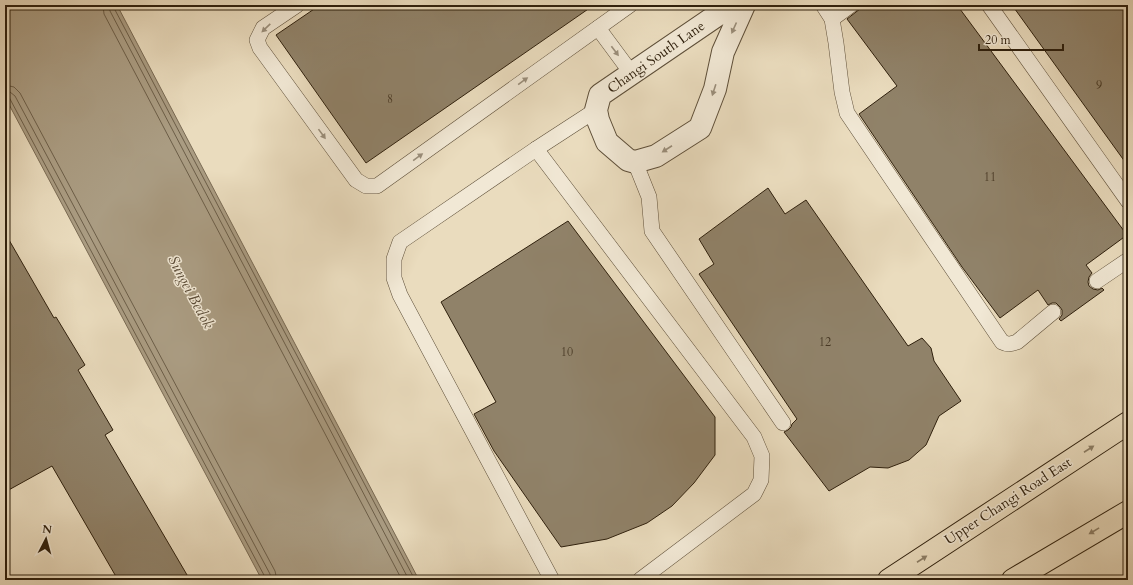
<svg xmlns="http://www.w3.org/2000/svg" width="1133" height="585" font-family="Cardo,serif">
  <rect width="100%" height="100%" fill="#eadcbe"/>
  <filter id="stains"><feTurbulence type="fractalNoise" baseFrequency=".005" numOctaves="4"/><feColorMatrix values="0 0 0 0 .2 0 0 0 0 .09 0 0 0 0 .02 0 0 0 .5 -.17"/></filter>
  <radialGradient id="worn" r=".72"><stop offset=".6" stop-color="#630" stop-opacity="0"/><stop offset="1" stop-color="#630" stop-opacity=".3"/></radialGradient>
  <polygon fill="#aa9c82" stroke="#796a53" points="5,5 117,5 419,580 262,580 5,97"/>
  <g fill="none" stroke-linecap="round" stroke-linejoin="round">
    <g stroke="#6c5e48" stroke-width="1">
      <polyline points="103,5 104,14 402,580"/>
      <polyline points="109,5 110,11 409,580"/>
      <polyline points="114,5 114,8 415,580"/>
      <polyline points="5,85 14,87 20,93 275,571 277,580"/>
      <polyline points="5,91 10,92 15,96 270,574 271,580"/>
      <polyline points="5,96 8,96 10,99 265,577 266,580"/>
    </g>
  </g>
  <g fill="#908269" stroke="#2f200d">
    <polygon points="320,5 594,5 366,163 276,35"/>
    <polygon points="865,5 957,5 1127,235 1086,265 1092,273 1089,277 1088,282 1089,286 1093,289 1098,290 1102,288 1104,290 1061,321 1059,319 1062,315 1062,310 1060,307 1056,303 1052,303 1048,305 1038,290 1000,318 962,267 859,114 897,86 847,19"/>
    <polygon points="1012,5 1128,5 1128,166"/>
    <polygon points="768,188 785,214 806,200 908,346 922,338 931,348 934,361 961,401 939,416 926,445 909,460 888,468 870,467 829,491 784,432 788,430 791,427 792,424 797,419 699,274 714,264 699,239"/>
    <polygon points="568,221 715,417 715,455 694,483 672,506 647,523 607,539 561,547 494,451 474,414 496,402 441,302"/>
    <polygon points="5,233 54,318 56,317 85,365 78,370 113,430 105,435 190,580 118,580 52,466 5,492"/>
  </g>
  <g fill="none" stroke-linecap="round" stroke-linejoin="round">
    <defs>
      <g id="lane">
        <polyline points="297,5 263,28 257,40 260,48 356,180 366,186 377,186 630,5"/>
        <path d="M 823,5 L 832,19 L 836,43 L 842,92 L 847,113 L 1002,342 C 1008,345 1011,344 1017,342 L 1053,312"/>
        <polyline points="989,5 1128,201"/>
        <polyline points="832,19 851,5"/>
        <polyline points="598,28 632,74"/>
        <polyline points="536,149 754,437 762,456 761,480 754,494 640,580"/>
        <polyline points="635,162 649,197 652,231 783,423"/>
        <polyline points="1097,281 1128,260"/>
        <polyline points="552,580 400,295 394,278 394,259 400,242 536,149 596,110"/>
      </g>
      <polyline id="street" points="732,5 600,95 596,110 598,120 607,142 628,160 635,162 656,156 700,128 715,89 723,52 744,5"/>
      <g id="primary">
        <polyline points="889,580 1128,423"/>
        <polyline points="1013,580 1128,512"/>
      </g>
    </defs>
    <use href="#lane" stroke="#5e4f39" stroke-width="16"/>
    <use href="#street" stroke="#5e4f39" stroke-width="24"/>
    <use href="#primary" stroke="#2f200d" stroke-width="24"/>
    <use href="#lane" stroke="#f1e8d5" stroke-width="15"/>
    <use href="#street" stroke="#f1e8d5" stroke-width="22"/>
    <use href="#primary" stroke="#eadcbe" stroke-width="22"/>
  </g>
  <defs><path id="oneway-solid" d="M-6-.8H1V-3.2L6.5 0L1 3.2V.8H-6Z"/></defs>
  <g fill="#9a8e7b">
    <use href="#oneway-solid" transform="translate(266 28) rotate(136)"/>
    <use href="#oneway-solid" transform="translate(734 28) rotate(114)"/>
    <use href="#oneway-solid" transform="translate(615 51) rotate(53)"/>
    <use href="#oneway-solid" transform="translate(523 81) rotate(-36)"/>
    <use href="#oneway-solid" transform="translate(714 90) rotate(108)"/>
    <use href="#oneway-solid" transform="translate(322 134) rotate(54)"/>
    <use href="#oneway-solid" transform="translate(667 149) rotate(147)"/>
    <use href="#oneway-solid" transform="translate(418 157) rotate(-36)"/>
  </g>
  <g fill="#8c7e66">
    <use href="#oneway-solid" transform="translate(1089 449) rotate(-33)"/>
    <use href="#oneway-solid" transform="translate(1094 531) rotate(149)"/>
    <use href="#oneway-solid" transform="translate(922 559) rotate(-33)"/>
  </g>
  <g text-anchor="middle" dominant-baseline="central" stroke-width="3" stroke-linejoin="round" paint-order="stroke">
    <g font-size="12" fill="#473824">
      <text x="1099" y="85">9</text>
      <text x="390" y="99">8</text>
      <text x="990" y="177">11</text>
      <text x="825" y="342">12</text>
      <text x="567" y="352">10</text>
    </g>
    <g font-size="14" fill="#2f200d" stroke="#f1e8d5">
      <text transform="translate(656 57) rotate(-35)">Changi South Lane</text>
      <text transform="translate(1008 501) rotate(-33)">Upper Changi Road East</text>
    </g>
    <g font-size="15" font-style="italic" fill="#5a4b36" stroke="#f1e8d5">
      <text transform="translate(191 292) rotate(62)">Sungei Bedok</text>
    </g>
  </g>
  <rect width="1133" height="585" fill="none" stroke="#eadcbe" stroke-width="20"/>
  <rect x="6" y="6" width="1121" height="573" fill="none" stroke="#2f200d" stroke-width="2"/>
  <rect x="10" y="10" width="1113" height="565" fill="none" stroke="#2f200d"/>
  <g transform="translate(46 539) rotate(6)" stroke="#f1e8d5" stroke-width="3" paint-order="stroke">
  <path d="M0-3L7 15L0 10L-7 15Z" fill="#2f200d"/>
  <text y="-6" font-size="11" font-weight="bold" text-anchor="middle" fill="#2f200d">N</text>
  </g>
  <path d="M979 44v6h84v-6" fill="none" stroke="#2f200d" stroke-width="2"/>
  <text x="985" y="44" font-size="12" fill="#2f200d" stroke="#f1e8d5" stroke-width="3" paint-order="stroke">20 m</text>
  <rect width="100%" height="100%" filter="url(#stains)"/>
  <rect width="100%" height="100%" fill="url(#worn)"/>
</svg>
